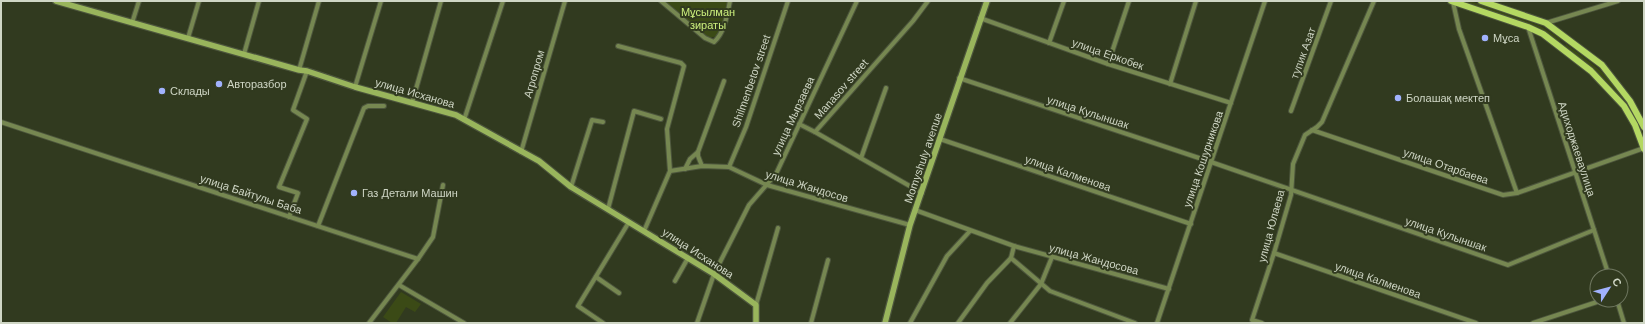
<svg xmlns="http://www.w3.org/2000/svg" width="1645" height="324" font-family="Arial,sans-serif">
  <rect width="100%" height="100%" fill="#313a1f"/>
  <g fill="#3b4a16">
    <polygon points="661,1 731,1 720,36 705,38"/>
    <polygon points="1461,1 1470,1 1540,26 1561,39 1558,42 1539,28"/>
    <path d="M 1566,44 C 1580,55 1595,65 1607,77 C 1621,91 1644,121 1644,141 L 1626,103 L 1605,80 L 1565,46 Z"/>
    <polygon points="401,292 421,304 415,312 406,307 396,323 392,323 383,317"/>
  </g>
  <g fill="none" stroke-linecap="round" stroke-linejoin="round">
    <defs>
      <g id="street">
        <path d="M 661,1 L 705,38 L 714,42 C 725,32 727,15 730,1"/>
        <polyline points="1453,2 1459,29 1517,193"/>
        <polyline points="980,18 1108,64 1231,103"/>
        <polyline points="132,23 139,1"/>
        <polyline points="1546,23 1618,1"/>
        <polyline points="1528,27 1609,276"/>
        <polyline points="188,38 199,1"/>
        <polyline points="1049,43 1064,1"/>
        <polyline points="618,46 681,63 684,66 667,129 670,171"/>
        <polyline points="244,54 259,1"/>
        <polyline points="1108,64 1129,1"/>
        <polyline points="299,70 319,1"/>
        <polyline points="959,78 1211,162 1508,265 1594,230"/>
        <polyline points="1170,84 1196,1"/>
        <polyline points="355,87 381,1"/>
        <polyline points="412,103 441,1"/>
        <polyline points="1291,111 1331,1"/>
        <polyline points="464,120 503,1"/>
        <polyline points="1,122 418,259 369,323"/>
        <polyline points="799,124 815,132"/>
        <polyline points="1312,130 1503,195 1517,193 1644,148"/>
        <polyline points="940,139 1191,224"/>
        <polyline points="521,152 565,1"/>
        <polyline points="861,158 886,88"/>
        <polyline points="702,166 698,156 698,152 724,81"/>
        <polyline points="729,167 746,127 788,1"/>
        <polyline points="685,169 690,159 698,152"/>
        <polyline points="571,187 592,120 603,122"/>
        <polyline points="922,193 815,132 913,21 928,1"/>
        <polyline points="608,209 634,111 661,119"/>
        <polyline points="915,210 1014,246 1169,289"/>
        <polyline points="289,217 298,193 279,187 307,119 293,110 307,71"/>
        <polyline points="318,226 364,108 368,106 384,106"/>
        <polyline points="644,231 670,171 702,166 729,167 767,185 910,225"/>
        <polyline points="1014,246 1011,258 1050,291 1135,323"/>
        <polyline points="1274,253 1476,323"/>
        <polyline points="418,259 433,237 443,185"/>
        <polyline points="596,277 619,293"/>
        <polyline points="675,281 688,258"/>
        <polyline points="399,285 464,323"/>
        <polyline points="1617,300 1624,323"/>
        <polyline points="756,305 778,228"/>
        <polyline points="603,323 578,306 629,222"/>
        <polyline points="697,323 714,274 749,205 776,174 857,1"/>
        <polyline points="811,323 828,260"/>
        <polyline points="910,323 947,256 970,231"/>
        <polyline points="958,323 987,283 1011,258"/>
        <polyline points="1010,323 1041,284 1052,257"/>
        <polyline points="1157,323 1265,1"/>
        <polyline points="1262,323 1252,320 1274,253 1291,195 1293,164 1305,135 1317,127 1322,122 1374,1"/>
        <polyline points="1533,323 1603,300"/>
      </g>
      <g id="secondary">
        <polyline points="56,1 299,70 307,71 355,87 456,115 539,161 571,187 714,274 756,305 756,323"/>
        <polyline points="885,323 910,225 987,1"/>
      </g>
      <g id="primary">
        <polyline points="1451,1 1528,27 1543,34 1591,71 1624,106 1635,125 1644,149"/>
        <polyline points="1481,1 1546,23 1602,65 1630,101 1644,127"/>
      </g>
    </defs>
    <use href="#street" stroke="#4d563d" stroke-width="6"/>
    <use href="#secondary" stroke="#4d563d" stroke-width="8"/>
    <use href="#primary" stroke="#4d563d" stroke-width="8"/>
    <use href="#street" stroke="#768751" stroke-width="4"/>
    <use href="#secondary" stroke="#99b55c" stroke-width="5.5"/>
    <use href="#primary" stroke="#b4d862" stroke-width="6"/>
  </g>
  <g fill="#a1b2fd" stroke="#313a1f" stroke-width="1.5">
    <circle cx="1485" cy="38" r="4"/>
    <circle cx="219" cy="84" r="4"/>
    <circle cx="162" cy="91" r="4"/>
    <circle cx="1398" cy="98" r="4"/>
    <circle cx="354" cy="193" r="4"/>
  </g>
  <g text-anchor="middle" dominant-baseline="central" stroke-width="4" stroke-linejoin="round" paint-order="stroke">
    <g font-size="11" fill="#cbee7c" stroke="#313a1f">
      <text x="708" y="12">Мұсылман<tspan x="708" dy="13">зираты</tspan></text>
    </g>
    <g font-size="11" fill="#cfd6c5" stroke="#313a1f" text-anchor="start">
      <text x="1493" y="38">Мұса</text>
      <text x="227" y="84">Авторазбор</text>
      <text x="170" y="91">Склады</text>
      <text x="1406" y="98">Болашақ мектеп</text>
      <text x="362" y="193">Газ Детали Машин</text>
    </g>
    <g font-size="11" fill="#cfd6c5" stroke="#313a1f">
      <text transform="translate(1303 53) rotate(-70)">тупик Азат</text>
      <text transform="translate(1108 54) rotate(19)">улица Еркобек</text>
      <text transform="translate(534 74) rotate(-74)">Агропром</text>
      <text transform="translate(751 81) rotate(-71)">Shilmenbetov street</text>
      <text transform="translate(841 89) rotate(-49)">Manasov street</text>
      <text transform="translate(415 93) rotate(16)">улица Исханова</text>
      <text transform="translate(1088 112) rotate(18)">улица Кулыншак</text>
      <text transform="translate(793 116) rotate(-65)">улица Мырзаева</text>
      <text transform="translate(1577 149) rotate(72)">Адиходжаеваулица</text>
      <text transform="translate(923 158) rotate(-71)">Momyshuly avenue</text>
      <text transform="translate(1203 159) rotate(-71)">улица Кошурникова</text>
      <text transform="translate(1446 166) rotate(19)">улица Отарбаева</text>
      <text transform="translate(1068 173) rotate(19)">улица Калменова</text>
      <text transform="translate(807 186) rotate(17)">улица Жандосов</text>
      <text transform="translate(251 194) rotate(18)">улица Байтулы Баба</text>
      <text transform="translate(1271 226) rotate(-75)">улица Юлаева</text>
      <text transform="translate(1446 234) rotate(19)">улица Кулыншак</text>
      <text transform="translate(698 253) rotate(33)">улица Исханова</text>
      <text transform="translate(1094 259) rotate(15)">улица Жандосова</text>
      <text transform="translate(1378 280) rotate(19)">улица Калменова</text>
    </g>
  </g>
  <rect width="1645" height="324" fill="none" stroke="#cfd6c5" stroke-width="4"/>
  <g transform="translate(1609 288) rotate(54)"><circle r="19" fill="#313a1f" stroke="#707861"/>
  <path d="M0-3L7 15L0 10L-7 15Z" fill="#a1b2fd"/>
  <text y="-6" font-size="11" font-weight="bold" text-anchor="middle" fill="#cfd6c5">С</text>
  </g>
</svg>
